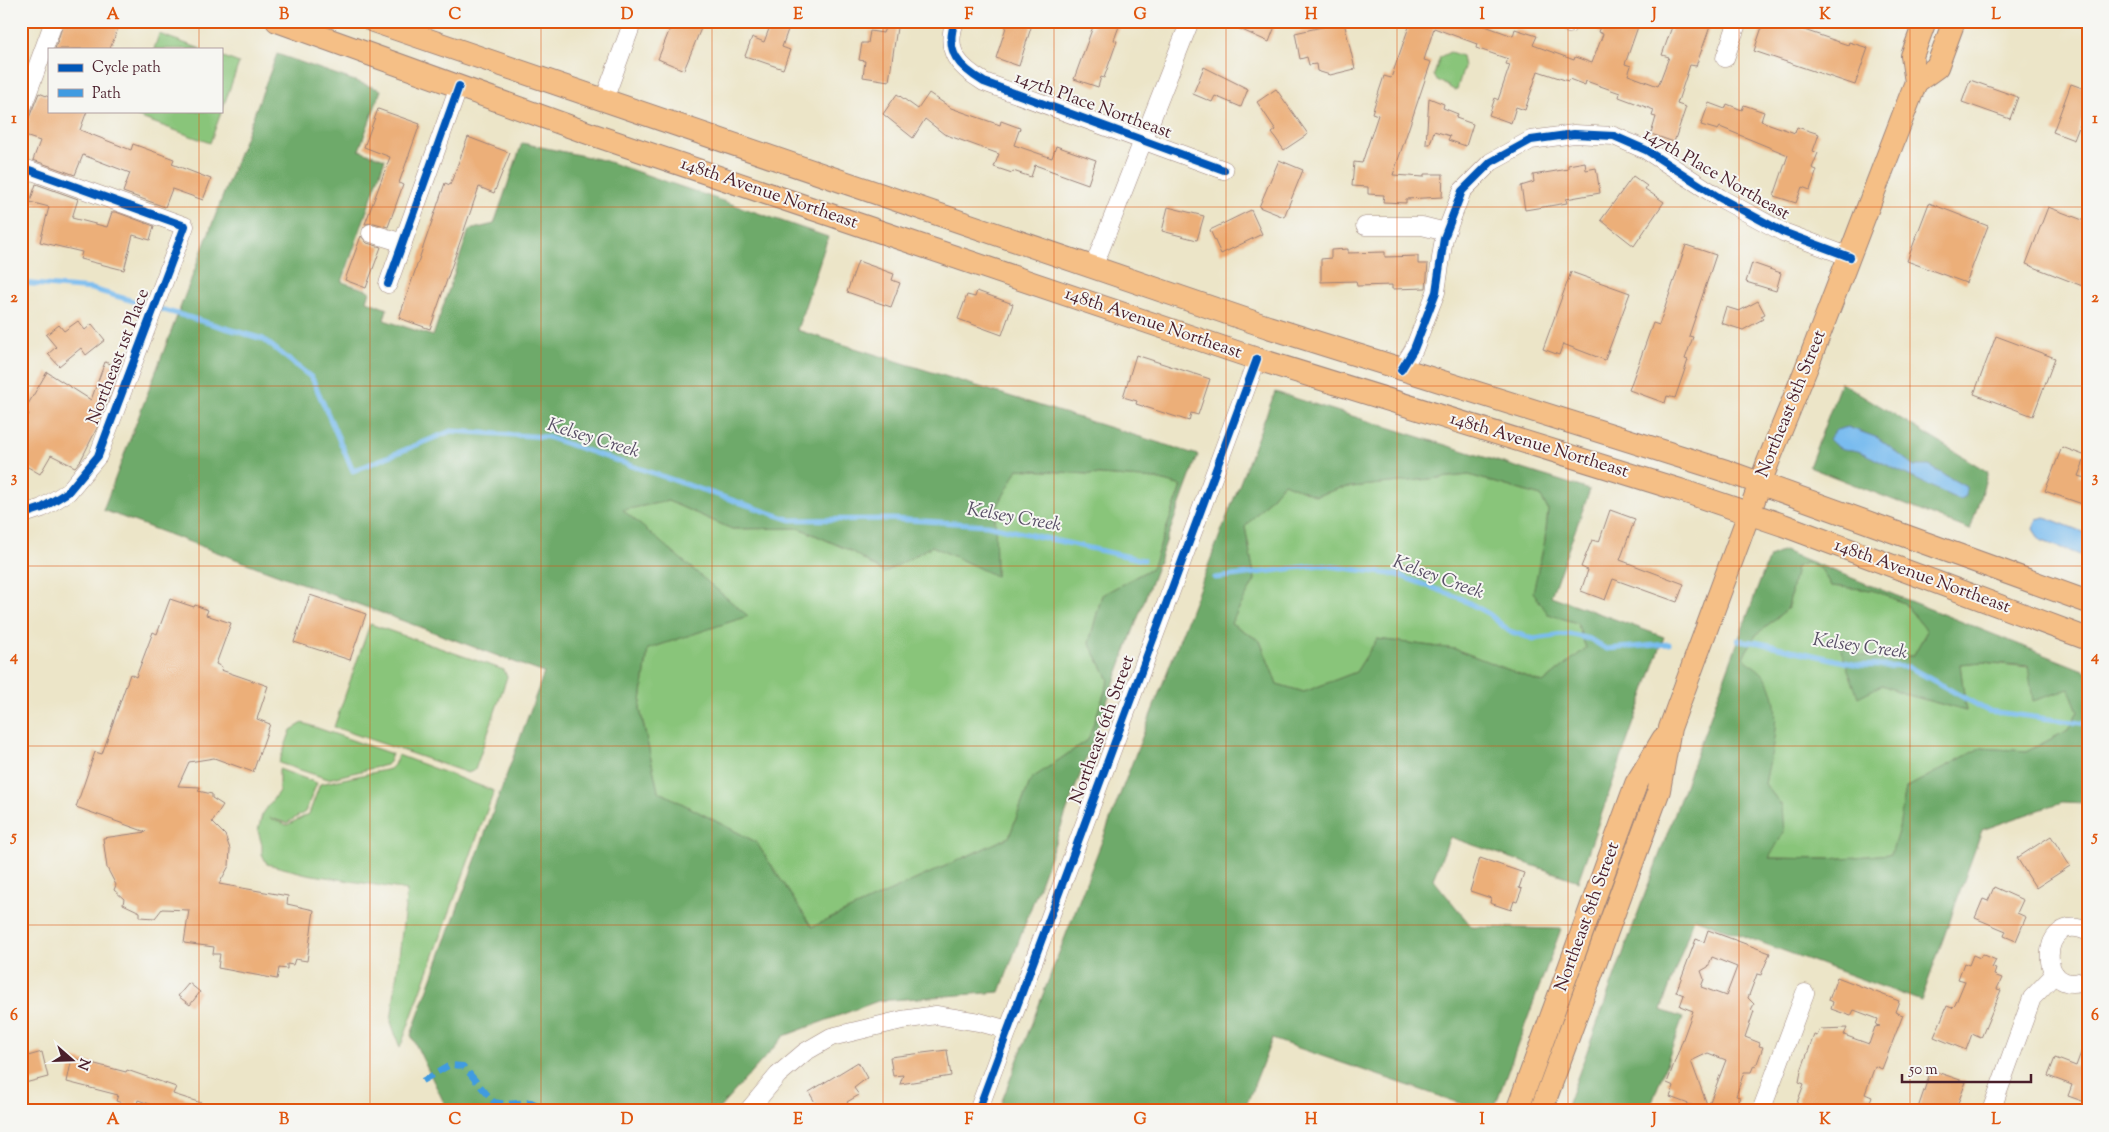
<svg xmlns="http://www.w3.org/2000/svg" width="2109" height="1132" font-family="'Sorts Mill Goudy',serif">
  <rect width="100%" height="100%" fill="#f6f6f2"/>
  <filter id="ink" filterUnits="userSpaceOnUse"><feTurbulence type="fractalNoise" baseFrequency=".02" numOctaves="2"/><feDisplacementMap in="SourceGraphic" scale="10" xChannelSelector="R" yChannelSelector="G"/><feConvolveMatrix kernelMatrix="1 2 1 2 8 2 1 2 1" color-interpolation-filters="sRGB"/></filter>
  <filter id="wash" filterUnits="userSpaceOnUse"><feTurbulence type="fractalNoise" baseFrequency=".0096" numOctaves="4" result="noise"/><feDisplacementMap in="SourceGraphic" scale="20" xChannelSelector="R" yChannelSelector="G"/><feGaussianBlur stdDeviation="1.12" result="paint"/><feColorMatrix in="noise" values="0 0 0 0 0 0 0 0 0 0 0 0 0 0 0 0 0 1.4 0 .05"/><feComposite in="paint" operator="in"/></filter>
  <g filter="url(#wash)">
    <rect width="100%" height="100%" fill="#ece5c8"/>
    <g fill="#89c57a" stroke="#6a7252">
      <polygon points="159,34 201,49 154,49"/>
      <polygon points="1450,52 1462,56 1464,67 1457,89 1454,90 1436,79 1434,75 1440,57"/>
      <polygon points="221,56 239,63 210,143 130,114 131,111 221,111"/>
      <polygon points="1017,469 1156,479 1182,486 1152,568 1102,595 1089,643 1109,680 1088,740 1031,779 1009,837 812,927 756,842 658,791 640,709 648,649 747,616 622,510 668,501 732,529 799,528 851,551 884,573 932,546 996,576 995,511"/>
      <polygon points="1469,475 1541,496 1548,510 1545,540 1548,614 1577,623 1586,648 1543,683 1455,649 1377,639 1356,672 1304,692 1277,684 1260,641 1231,623 1255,579 1245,527 1284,483 1316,496 1341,488"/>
      <polygon points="1806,563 1821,568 1831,586 1872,590 1904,603 1927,631 1913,656 1862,656 1882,685 1908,695 1966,711 1960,664 1982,662 2028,667 2069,688 2078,711 2068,730 2028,751 1980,748 1906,788 1899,828 1892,854 1830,859 1768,858 1782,806 1765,784 1773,739 1743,657 1756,635 1788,608 1796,567"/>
      <polygon points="370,624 504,670 507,677 475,770 468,773 334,727"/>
      <polygon points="303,723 392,754 389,762 386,765 328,779 279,763 291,730"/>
      <polygon points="398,755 494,791 400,1048 391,1022 407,890 307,874 267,864 262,854 262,845 258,831 262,815 279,791 279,769 317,783 305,812 287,823 270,818 287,825 309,814 320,784 390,769 394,765"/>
    </g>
    <g fill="#6eaa6a" stroke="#5c644a" fill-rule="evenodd">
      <path d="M 277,54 L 381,90 L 359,150 L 385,159 L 342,282 L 370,291 L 367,301 L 387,309 L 384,320 L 433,336 L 469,230 L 494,224 L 522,143 L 603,160 L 828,237 L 797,330 L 1198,455 L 1000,992 L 878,1001 L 784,1036 L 717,1111 L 448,1111 L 411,1035 L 544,673 L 103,510 ZM 1018,469 L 1156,479 L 1182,486 L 1152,568 L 1102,595 L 1089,643 L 1109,680 L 1088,740 L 1031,779 L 1009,837 L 812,927 L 756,842 L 658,791 L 640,709 L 648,649 L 748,616 L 623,510 L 668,501 L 732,529 L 799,528 L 851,551 L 884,573 L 932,546 L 996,576 L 995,511 Z"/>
      <polygon points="1841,382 1988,472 1970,530 1809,467"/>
      <path d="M 1275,392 L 1590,490 L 1551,596 L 1664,637 L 1578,881 L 1450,837 L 1433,879 L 1472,927 L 1561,929 L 1493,1111 L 1483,1111 L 1272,1039 L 1244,1111 L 998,1111 ZM 1469,475 L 1541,496 L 1548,510 L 1545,540 L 1533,592 L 1548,614 L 1577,623 L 1586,648 L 1543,683 L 1455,649 L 1377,639 L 1356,672 L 1304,692 L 1277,684 L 1260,641 L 1231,623 L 1255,580 L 1245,527 L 1284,483 L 1316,496 L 1341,488 Z"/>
      <path d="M 1784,551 L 2088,672 L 2088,803 L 2062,802 L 1982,830 L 1921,1001 L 1694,918 L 1661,1010 L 1683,1018 L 1649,1111 L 1565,1111 L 1769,557 ZM 1806,563 L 1821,569 L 1831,586 L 1872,590 L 1904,603 L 1927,631 L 1913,656 L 1862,656 L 1839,645 L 1858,697 L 1882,685 L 1908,695 L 1966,711 L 1960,664 L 1982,662 L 2028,666 L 2033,701 L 2069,689 L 2078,711 L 2068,730 L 2028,751 L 1980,748 L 1906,788 L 1899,828 L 1891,854 L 1830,859 L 1769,858 L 1784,832 L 1782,806 L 1765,784 C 1771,752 1784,712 1768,681 C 1764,672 1750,664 1743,657 L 1756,635 L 1788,608 L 1796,567 Z"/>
    </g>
    <g fill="#79bcef" stroke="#626e8d">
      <path d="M 1848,427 L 1878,438 L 1914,466 L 1929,466 L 1966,487 L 1966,496 L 1961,499 L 1953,497 C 1923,483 1893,468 1863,453 C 1848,446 1843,455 1829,439 L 1836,430 Z"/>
      <polygon points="2045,517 2088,534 2088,558 2040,540 2033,529 2037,519"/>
    </g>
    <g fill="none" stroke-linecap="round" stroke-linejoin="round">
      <g stroke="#79bcef" stroke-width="5">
        <polyline points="21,283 92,289 263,339 312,378 353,471 451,431 547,437 791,520 892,519 987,525 1143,560"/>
        <polyline points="1215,578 1320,565 1398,575 1460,598 1489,614 1509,631 1534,639 1569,634 1590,639 1606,649 1669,644"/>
        <polyline points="1738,640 1760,643 1858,665 1909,667 1988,711 2088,724"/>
      </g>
    </g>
    <g id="blocks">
      <g fill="#ecaf79" fill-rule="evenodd">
        <polygon points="64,21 121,21 110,49 55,49"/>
        <polygon points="673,21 704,21 684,70 658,59"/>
        <polygon points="772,21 791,21 782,47 790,50 783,69 745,56 752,37 764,42"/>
        <polygon points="888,21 898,21 889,81 863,77 865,61 859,60 862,43 868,43 870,31 883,33"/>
        <polygon points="1008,21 1033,21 1019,66 996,58"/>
        <polygon points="1095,21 1121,21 1114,40 1117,41 1104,78 1101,77 1098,87 1074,79"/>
        <polygon points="1222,21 1277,21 1269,42"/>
        <polygon points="1411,21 1487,21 1485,26 1513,36 1515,29 1537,36 1533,45 1574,60 1575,57 1592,63 1603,34 1598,32 1602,21 1640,21 1625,64 1631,66 1628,75 1658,86 1669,57 1662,55 1674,21 1712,21 1696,66 1690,65 1677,104 1686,107 1674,142 1651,134 1656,117 1652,116 1654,110 1619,97 1620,93 1586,81 1585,85 1569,79 1568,81 1538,71 1525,110 1516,107 1511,123 1489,115 1495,98 1498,100 1510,65 1506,64 1508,59 1476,48 1477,44 1434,28 1424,60 1431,62 1393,175 1424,177 1424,174 1443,174 1442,197 1406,199 1406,203 1383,202 1384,195 1368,194 1368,187 1352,186 1354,162 1362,163 1378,115 1372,113 1384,76 1391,78"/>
        <polygon points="1764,21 1778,21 1848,45 1849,42 1868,48 1855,85 1754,51"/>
        <polygon points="1344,22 1355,69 1330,75 1317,71 1316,64 1309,65 1307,57 1300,59 1295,33"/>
        <polygon points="1204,67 1248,89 1241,107 1215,96 1212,102 1193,94"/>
        <polygon points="1970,80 2018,97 2010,119 1962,102"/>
        <polygon points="2071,84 2088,90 2088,104 2074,140 2053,132"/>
        <polygon points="1276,89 1308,134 1284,150 1272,133 1276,130 1257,102"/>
        <polygon points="39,93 49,97 49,111 87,111 80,130 131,150 133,144 174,159 172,164 211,179 203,200 172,189 165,207 123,192 130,173 83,155 75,175 33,160 40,141 22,135"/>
        <polygon points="929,93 951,108 1000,125 1001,121 1020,128 1014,145 1052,158 1056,146 1096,160 1088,184 1035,165 1031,177 1013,171 1012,173 994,167 999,154 944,134 925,119 913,138 883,114 897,94 918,109"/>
        <polygon points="1429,98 1444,104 1443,108 1458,114 1456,118 1473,124 1466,146 1448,140 1450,136 1434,131 1430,144 1426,144"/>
        <polygon points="1709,103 1725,109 1727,104 1742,110 1744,105 1764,112 1761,121 1795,133 1797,127 1819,134 1813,151 1818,153 1812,168 1817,170 1810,190 1802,187 1796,203 1774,196 1788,155 1720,127 1718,130 1701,125"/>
        <polygon points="378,109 420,124 399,183 403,185 388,227 374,223 365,224 390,157 364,147"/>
        <polygon points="468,137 510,153 494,193 479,187 430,329 399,318 445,183 450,185"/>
        <polygon points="1279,160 1303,170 1284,217 1259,207"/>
        <polygon points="1585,162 1586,170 1596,168 1600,193 1566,199 1567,203 1525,210 1521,186 1534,182 1533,175 1568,169 1568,165"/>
        <polygon points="1633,176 1647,186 1645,189 1664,202 1634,246 1601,220"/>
        <polygon points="36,184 78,199 72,218 107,227 112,212 116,212 154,226 150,240 133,235 124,270 80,259 82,252 40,242 49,207 30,202"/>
        <polygon points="1929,203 1988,226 1966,283 1907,261"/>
        <polygon points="1168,207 1204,216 1197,240 1162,231"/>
        <polygon points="2048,207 2088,222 2088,279 2085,287 2026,264"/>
        <polygon points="1251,210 1262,234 1221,254 1210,230"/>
        <polygon points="361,236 367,243 381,247 366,288 345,280"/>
        <polygon points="1686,245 1716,255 1689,336 1693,337 1685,359 1688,360 1683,375 1675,398 1667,396 1665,403 1629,390 1653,323 1659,325"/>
        <polygon points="1348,249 1348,253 1385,252 1385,257 1418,256 1418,264 1428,264 1426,288 1392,289 1392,285 1357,286 1356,281 1321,282 1321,259 1331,258 1331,250"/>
        <polygon points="858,261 894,274 892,280 900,283 891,307 847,292"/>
        <polygon points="1752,263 1781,273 1776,291 1746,282"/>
        <polygon points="1571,272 1630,293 1605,360 1563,344 1559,355 1543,349"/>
        <polygon points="977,291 1013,304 1002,335 958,319 967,295 975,297"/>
        <polygon points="1758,301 1765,314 1761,316 1763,319 1743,330 1721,323 1726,307 1739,311"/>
        <polygon points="78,321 85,330 92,324 105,340 86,355 81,348 59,366 48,354 56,347 46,335 59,325 64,331"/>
        <polygon points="1996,336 2055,358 2033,416 1974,394"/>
        <polygon points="1136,355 1210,379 1198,415 1191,413 1189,421 1136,404 1137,401 1123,397"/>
        <polygon points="105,362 120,367 99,424 81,460 75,467 51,455 40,474 21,463 21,426 29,414 24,411 47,372 91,400"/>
        <polygon points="2062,447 2086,456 2078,476 2088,479 2088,506 2045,491"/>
        <polygon points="1610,510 1635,519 1620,560 1684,584 1677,602 1613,579 1605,600 1581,591 1588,570 1581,567 1592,540 1599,542"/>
        <polygon points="310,595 366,614 350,660 294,642"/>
        <polygon points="170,599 194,607 195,605 208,610 206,615 231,623 216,664 222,667 221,670 268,686 257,719 270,724 253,772 214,758 189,762 178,786 200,787 198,791 212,794 212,798 223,805 212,822 225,835 230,849 229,866 219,884 288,896 287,904 314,910 307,961 295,959 293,965 287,964 287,969 279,968 277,979 218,968 220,954 213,954 214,947 184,943 189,910 162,909 155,918 140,917 140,912 123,904 124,899 114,890 116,885 107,868 103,838 146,832 76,807 95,752 102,754 130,674 136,677 153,632 157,634"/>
        <polygon points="2051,836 2070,866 2036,888 2017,858"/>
        <polygon points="1480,858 1524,873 1519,888 1522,889 1517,902 1514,901 1511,910 1490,903 1491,898 1470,891"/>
        <polygon points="1994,887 2023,900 2017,913 2026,917 2016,941 2004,936 2006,931 1975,918 1983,899 1988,901"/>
        <path d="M 1708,930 L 1770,953 L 1761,975 L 1757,974 L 1748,998 L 1754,1004 L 1751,1010 L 1754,1011 L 1745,1037 L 1760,1043 L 1759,1046 L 1763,1047 L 1756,1066 L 1754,1065 L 1751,1072 L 1744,1072 L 1736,1096 L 1740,1097 L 1735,1111 L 1707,1111 L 1670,1097 L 1674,1086 L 1667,1083 L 1693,1011 L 1680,1006 L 1684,995 L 1676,992 L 1696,939 L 1704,942 ZM 1712,957 L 1737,967 L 1726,996 L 1701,987 L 1704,979 L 1701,971 L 1708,967 ZM 1708,1053 L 1726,1060 L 1708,1107 L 1691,1061 Z"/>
        <polygon points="1982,954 1996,960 1992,968 1996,969 1994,975 2002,978 1997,989 2001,990 1981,1038 1972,1034 1966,1050 1934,1037 1947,1006 1952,1008 1955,1005 1965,981 1958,979 1964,963 1969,965 1973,955 1980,958"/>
        <polygon points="1837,977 1899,1001 1895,1012 1903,1015 1882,1069 1875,1066 1865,1094 1872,1097 1867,1111 1794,1111 1804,1084 1799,1082 1801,1071 1814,1035 1817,1036 1820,1029 1847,1028 1844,1035 1869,1044 1875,1027 1880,1026 1876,1025 1878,1019 1854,1010 1851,1016 1831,1009 1833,1002 1829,1000"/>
        <polygon points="189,983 200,992 190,1005 178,996"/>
        <polygon points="2086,1039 2088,1039 2088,1103 2068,1096 2072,1085 2048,1076 2055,1058 2076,1066"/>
        <polygon points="947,1050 951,1076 900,1084 903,1075 893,1076 890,1057"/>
        <polygon points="42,1052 48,1077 21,1084 21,1058"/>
        <polygon points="72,1058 126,1072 127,1070 176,1087 173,1094 217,1108 216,1111 169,1111 138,1100 136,1108 116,1101 118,1095 67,1082"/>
        <polygon points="858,1062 867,1078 854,1088 859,1095 847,1102 849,1105 840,1111 820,1111 809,1092"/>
        <polygon points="1931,1070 1966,1082 1955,1111 1917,1111"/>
      </g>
    </g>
  </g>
  <g filter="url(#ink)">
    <use href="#blocks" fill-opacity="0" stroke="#9b827a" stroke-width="1"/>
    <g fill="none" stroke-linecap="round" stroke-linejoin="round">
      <defs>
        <g id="minor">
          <path d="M 955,21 C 944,52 959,67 984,82 L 1224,170"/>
          <polyline points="1569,24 1570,21"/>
          <polyline points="1725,58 1738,21"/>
          <polyline points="604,100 633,21"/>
          <polyline points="21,111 54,21"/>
          <polyline points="21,167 185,226 98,456 68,492 42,508 21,515"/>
          <polyline points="1365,226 1422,226 1446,232"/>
          <polyline points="371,233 403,243"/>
          <polyline points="1093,268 1190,21"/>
          <polyline points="388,284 459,86"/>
          <polyline points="1401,370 1414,349 1436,292 1444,238 1462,191 1491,162 1531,140 1574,134 1614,136 1646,150 1720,198 1783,232 1850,257"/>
          <path d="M 2088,932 C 2039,907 2035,1003 2088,979"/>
          <polyline points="748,1111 778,1075 805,1052 831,1037 902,1020 936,1015 979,1022 1008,1030"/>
          <polyline points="978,1111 1257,359"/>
          <polyline points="1761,1111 1805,993"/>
          <polyline points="1991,1111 2032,998 2055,974"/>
        </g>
        <g id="major">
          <polyline points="277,21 588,133 1257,359 1680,490 1783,525 2088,639"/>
          <polyline points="373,21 1268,327 1726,471 2088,602"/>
          <polyline points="1916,82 1937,67 1954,21"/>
          <polyline points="1517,1111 1636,784 1663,739"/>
          <polyline points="1541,1111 1659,790 1670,728 1678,706 1768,462 1806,369 1916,82 1912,56 1925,21"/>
        </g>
      </defs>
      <use href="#minor" stroke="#9b827a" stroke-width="19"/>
      <use href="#major" stroke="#9b827a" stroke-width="24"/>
      <use href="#minor" stroke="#fff" stroke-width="18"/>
      <use href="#major" stroke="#f5bf86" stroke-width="22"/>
      <polyline stroke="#409be1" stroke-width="6" stroke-dasharray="12 6" stroke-linecap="butt" points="422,1081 450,1065 463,1066 494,1102 506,1104 531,1102 550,1111"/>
      <defs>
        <g id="cycleway">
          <path d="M 955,21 C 944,52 959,67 984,82 L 1224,170"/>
          <polyline points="21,167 185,226 98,456 68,492 42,508 21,515"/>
          <polyline points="388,284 459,86"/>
          <polyline points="1401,370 1414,349 1436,292 1444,238 1462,191 1491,162 1531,140 1574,134 1614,136 1646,150 1720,198 1783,232 1850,257"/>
          <polyline points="978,1111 1257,359"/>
        </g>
      </defs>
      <use href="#cycleway" stroke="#f6f6f2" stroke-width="11"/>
      <use href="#cycleway" stroke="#0057b8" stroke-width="8"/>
    </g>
  </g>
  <path fill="none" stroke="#e0560e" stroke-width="1" stroke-opacity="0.55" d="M 199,21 L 199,49M 370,21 L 370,1111M 541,21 L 541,1111M 712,21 L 712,1111M 883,21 L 883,1111M 1054,21 L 1054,1111M 1226,21 L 1226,1111M 1397,21 L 1397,1111M 1568,21 L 1568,1111M 1739,21 L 1739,1111M 1910,21 L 1910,1111M 199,111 L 199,1111M 21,207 L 2088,207M 21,386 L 2088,386M 21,566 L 2088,566M 21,746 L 2088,746M 21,925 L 2088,925"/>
  <g text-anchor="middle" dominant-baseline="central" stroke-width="4" stroke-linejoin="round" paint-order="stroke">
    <g font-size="18" fill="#4a1f2b" stroke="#f6f6f2">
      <text transform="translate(1093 106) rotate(20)">147th Place Northeast</text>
      <text transform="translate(1716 175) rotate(30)">147th Place Northeast</text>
      <text transform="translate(769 194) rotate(19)">148th Avenue Northeast</text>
      <text transform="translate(1153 324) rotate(19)">148th Avenue Northeast</text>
      <text transform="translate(119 357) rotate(-69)">Northeast 1st Place</text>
      <text transform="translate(1792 404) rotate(-68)">Northeast 8th Street</text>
      <text transform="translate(1539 446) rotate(17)">148th Avenue Northeast</text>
      <text transform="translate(1922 577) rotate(20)">148th Avenue Northeast</text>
      <text transform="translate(1103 730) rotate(-70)">Northeast 6th Street</text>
      <text transform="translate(1588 917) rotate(-70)">Northeast 8th Street</text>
    </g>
    <g font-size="19" font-style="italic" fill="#584e66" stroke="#f6f6f2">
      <text transform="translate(593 439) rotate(17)">Kelsey Creek</text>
      <text transform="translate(1014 518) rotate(10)">Kelsey Creek</text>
      <text transform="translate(1438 578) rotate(20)">Kelsey Creek</text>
      <text transform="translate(1860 647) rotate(8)">Kelsey Creek</text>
    </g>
  </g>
  <rect width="2109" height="1132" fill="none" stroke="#f6f6f2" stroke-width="55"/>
  <rect x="48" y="48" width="175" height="65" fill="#f6f6f2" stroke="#b1a0a2"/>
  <rect x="58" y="64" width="25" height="8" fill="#0057b8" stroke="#b1a0a2"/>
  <text x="92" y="72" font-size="15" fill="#4a1f2b">Cycle path</text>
  <rect x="58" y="89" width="25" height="8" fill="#409be1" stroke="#b1a0a2"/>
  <text x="92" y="98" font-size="15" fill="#4a1f2b">Path</text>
  <g transform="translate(72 1060) rotate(110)" stroke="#f6f6f2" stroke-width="4" paint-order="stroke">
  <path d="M0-4L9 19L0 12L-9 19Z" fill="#4a1f2b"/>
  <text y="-8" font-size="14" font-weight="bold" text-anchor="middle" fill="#4a1f2b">N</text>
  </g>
  <path d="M1902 1074v8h129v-8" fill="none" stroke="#4a1f2b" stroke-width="2.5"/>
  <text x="1909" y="1074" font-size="15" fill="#4a1f2b" stroke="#f6f6f2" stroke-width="4" paint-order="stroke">50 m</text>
  <rect x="28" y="28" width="2054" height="1076" fill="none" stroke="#e0560e" stroke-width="2"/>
  <g font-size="16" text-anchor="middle" font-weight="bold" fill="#e0560e">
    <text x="113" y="19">A</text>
    <text x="284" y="19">B</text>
    <text x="455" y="19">C</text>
    <text x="627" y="19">D</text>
    <text x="798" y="19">E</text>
    <text x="969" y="19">F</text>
    <text x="1140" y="19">G</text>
    <text x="1311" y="19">H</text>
    <text x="1482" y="19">I</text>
    <text x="1654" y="19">J</text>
    <text x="1825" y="19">K</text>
    <text x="1996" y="19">L</text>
    <text x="14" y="123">1</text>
    <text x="2095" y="123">1</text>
    <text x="14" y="302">2</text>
    <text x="2095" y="302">2</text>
    <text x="14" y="482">3</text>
    <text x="2095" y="482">3</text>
    <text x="14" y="661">4</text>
    <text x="2095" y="661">4</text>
    <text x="14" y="841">5</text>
    <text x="2095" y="841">5</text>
    <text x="14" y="1020">6</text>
    <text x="2095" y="1020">6</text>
    <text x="113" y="1124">A</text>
    <text x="284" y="1124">B</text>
    <text x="455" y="1124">C</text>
    <text x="627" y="1124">D</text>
    <text x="798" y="1124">E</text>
    <text x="969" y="1124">F</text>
    <text x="1140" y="1124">G</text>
    <text x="1311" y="1124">H</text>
    <text x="1482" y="1124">I</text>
    <text x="1654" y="1124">J</text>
    <text x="1825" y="1124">K</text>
    <text x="1996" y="1124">L</text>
  </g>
</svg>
